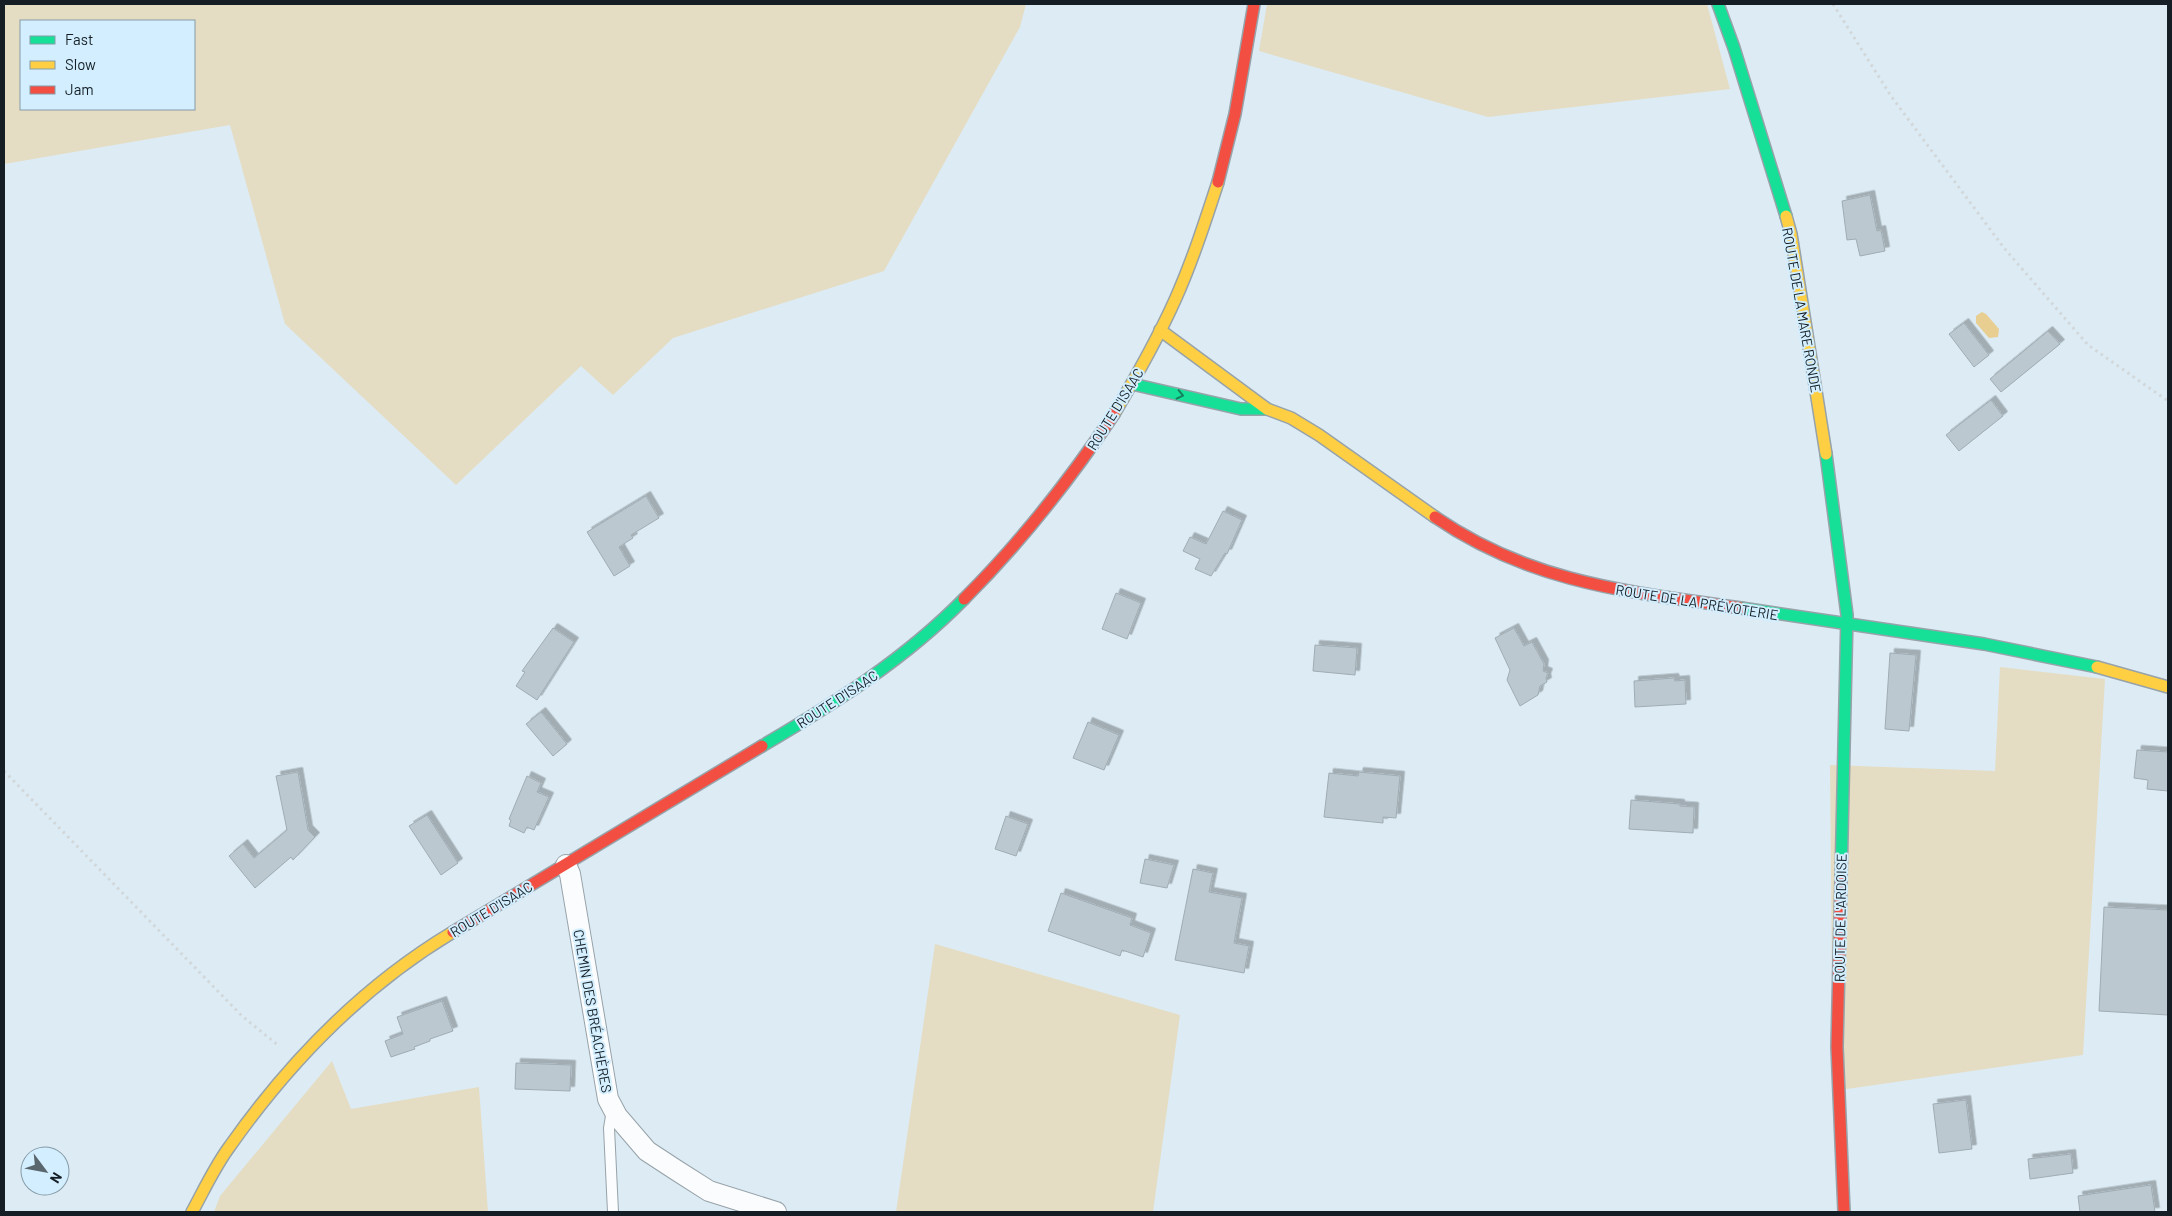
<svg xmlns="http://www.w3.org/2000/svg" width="2172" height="1216" font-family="Barlow,sans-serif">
  <defs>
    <filter id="shadow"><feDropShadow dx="4.5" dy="-4.5" stdDeviation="0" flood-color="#0004"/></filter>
  </defs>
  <rect width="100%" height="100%" fill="#dcebf4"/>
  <g fill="#e5ddc3" fill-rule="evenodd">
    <path d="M 4,4 L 1026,4 L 1020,27 L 884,271 L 673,338 L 613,395 L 581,366 L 456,485 L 285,324 L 230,125 L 4,164 ZM 21,21 L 194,21 L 194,109 L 21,109 Z"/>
    <polygon points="1267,4 1707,4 1730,89 1488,117 1259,51"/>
    <polygon points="2000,667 2105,679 2083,1055 1833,1091 1830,765 1995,771"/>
    <polygon points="935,944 1180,1015 1153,1212 896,1212"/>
    <polygon points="332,1061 351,1109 479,1087 488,1212 214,1212 220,1196"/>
  </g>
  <polygon fill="#e9ce91" points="1982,312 1986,314 1999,329 1998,337 1989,338 1976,323 1976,316"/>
  <g fill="#bcc8cf" stroke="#a0acb3" filter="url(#shadow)">
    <polygon points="1870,195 1877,231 1881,230 1885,251 1860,256 1856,239 1847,240 1842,201"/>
    <polygon points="1964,323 1989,355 1974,367 1949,334"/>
    <polygon points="2048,331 2060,344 2001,392 1990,379"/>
    <polygon points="1991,400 2003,416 1959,451 1946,435"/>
    <polygon points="646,496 659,518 631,535 633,538 619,547 630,566 614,576 587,532"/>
    <polygon points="1223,511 1242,520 1227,554 1225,553 1211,576 1195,569 1200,559 1183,551 1190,537 1206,544"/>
    <polygon points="1116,593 1141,603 1127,639 1102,629"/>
    <polygon points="553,628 574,642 537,700 516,686 525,672 522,671"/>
    <polygon points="1514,628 1524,646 1532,642 1544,664 1543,671 1548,673 1546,678 1547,682 1540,686 1538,695 1520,706 1507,680 1510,670 1495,638"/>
    <polygon points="1315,645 1357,648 1355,675 1313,671"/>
    <polygon points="1890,653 1916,655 1909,731 1885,729"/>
    <polygon points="1674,678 1675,681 1685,680 1686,704 1635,707 1634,681"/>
    <polygon points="541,712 567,744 553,756 526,724"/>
    <polygon points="1088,722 1119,735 1104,770 1073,758"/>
    <polygon points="2137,750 2168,752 2168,791 2147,789 2148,780 2134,778"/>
    <polygon points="298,772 308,830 315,837 293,860 291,857 255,888 229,856 243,844 254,858 287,830 276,776"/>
    <polygon points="1359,772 1400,776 1396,818 1383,817 1383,823 1324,817 1329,773 1358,776"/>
    <polygon points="527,776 541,783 537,792 549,797 534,830 527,827 524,833 509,826 511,820 509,819"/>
    <polygon points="1631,800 1680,804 1680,806 1694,807 1693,833 1629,829"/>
    <polygon points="427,815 458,863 441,875 409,826"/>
    <polygon points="1006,816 1028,824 1016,856 995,849"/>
    <polygon points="1145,859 1174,865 1167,888 1140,883"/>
    <polygon points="1193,869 1213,873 1209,892 1242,898 1234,943 1249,946 1244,973 1175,960"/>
    <polygon points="1061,893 1132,918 1130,925 1151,933 1143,957 1122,950 1120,956 1048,931"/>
    <polygon points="2104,907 2168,910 2168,1015 2099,1011"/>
    <polygon points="442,1001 453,1031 430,1039 430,1041 414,1047 415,1049 391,1057 385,1041 403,1034 397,1017"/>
    <polygon points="516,1063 571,1065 570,1091 515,1089"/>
    <polygon points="1966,1100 1972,1149 1939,1153 1933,1104"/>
    <polygon points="2071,1154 2073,1173 2030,1179 2028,1159"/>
    <polygon points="2151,1185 2155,1212 2080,1212 2078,1196"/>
  </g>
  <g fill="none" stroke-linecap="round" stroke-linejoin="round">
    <defs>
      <polyline id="lane" points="612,1110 609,1128 613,1212"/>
      <polyline id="street" points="566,865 570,874 608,1099 617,1116 647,1151 676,1170 709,1191 776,1212"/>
      <g id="fast">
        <polyline points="1718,4 1734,48 1786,216"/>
        <polyline points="1132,384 1241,409 1267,409"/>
        <polyline points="1826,454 1847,615 1841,878"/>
        <polyline points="1741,608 1984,644 2097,667"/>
        <path d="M 762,746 C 835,703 904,660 964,599"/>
      </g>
      <g id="slow">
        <polyline points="1786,216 1791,234 1826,454"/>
        <polyline points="1160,330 1267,409 1291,418 1319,435 1435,517"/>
        <path d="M 1114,414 C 1136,377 1157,340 1175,300 C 1192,262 1205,222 1218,182"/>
        <polyline points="2097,667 2168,687"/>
        <path d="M 192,1212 C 204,1190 215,1166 230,1146 C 290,1061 363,986 453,932"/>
      </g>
      <g id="jam">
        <polyline points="1218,182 1235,114 1254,4"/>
        <path d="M 1435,517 C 1531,583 1629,592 1741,608"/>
        <path d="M 964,599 C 1021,542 1069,481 1114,414"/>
        <polyline points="1841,878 1837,1047 1844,1212"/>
        <polyline points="453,932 762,746"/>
      </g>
    </defs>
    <use href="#lane" stroke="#97a2a9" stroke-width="12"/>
    <use href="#street" stroke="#97a2a9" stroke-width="22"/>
    <use href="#fast" stroke="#97a2a9" stroke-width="14"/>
    <use href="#slow" stroke="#97a2a9" stroke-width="14"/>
    <use href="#jam" stroke="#97a2a9" stroke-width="14"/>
    <g stroke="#d2d7da" stroke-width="3" stroke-dasharray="2.5 4" stroke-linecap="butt">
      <polyline points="1833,4 1891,96 2004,248 2088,345 2168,401"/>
      <polyline points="4,771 242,1016 279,1046"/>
    </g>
    <use href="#lane" stroke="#fafcfd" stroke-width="10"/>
    <use href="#street" stroke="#fafcfd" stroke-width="20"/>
    <use href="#fast" stroke="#16e098" stroke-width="11"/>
    <use href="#slow" stroke="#ffcf43" stroke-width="11"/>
    <use href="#jam" stroke="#f24e42" stroke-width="11"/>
  </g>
  <defs><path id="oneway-chevron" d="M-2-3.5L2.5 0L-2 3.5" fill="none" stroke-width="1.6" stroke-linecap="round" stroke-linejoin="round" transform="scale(1.25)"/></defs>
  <use stroke="#157f5e" href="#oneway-chevron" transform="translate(1180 395) rotate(13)"/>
  <g text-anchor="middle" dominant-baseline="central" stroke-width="4" stroke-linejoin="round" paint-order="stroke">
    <g font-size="14" fill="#141e24" stroke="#d2eeff">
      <text transform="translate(1802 310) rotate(80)">ROUTE DE LA MARE RONDE</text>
      <text transform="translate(1115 409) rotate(-58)">ROUTE D'ISAAC</text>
      <text transform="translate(1697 602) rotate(9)">ROUTE DE LA PRÉVOTERIE</text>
      <text transform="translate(837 699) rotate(-33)">ROUTE D'ISAAC</text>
      <text transform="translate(491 909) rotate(-31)">ROUTE D'ISAAC</text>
      <text transform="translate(1840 918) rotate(-89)">ROUTE DE L'ARDOISE</text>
      <text transform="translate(593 1011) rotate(80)">CHEMIN DES BRÉACHÈRES</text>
    </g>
  </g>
  <rect width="2172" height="1216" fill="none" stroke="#141e24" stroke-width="10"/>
  <rect x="20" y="20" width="175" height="90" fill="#d2eeff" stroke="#869ba7"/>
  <rect x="30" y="36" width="25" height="8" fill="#16e098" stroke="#869ba7"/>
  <text x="65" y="45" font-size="15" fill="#141e24">Fast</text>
  <rect x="30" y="61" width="25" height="8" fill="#ffcf43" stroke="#869ba7"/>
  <text x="65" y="70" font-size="15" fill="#141e24">Slow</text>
  <rect x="30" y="86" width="25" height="8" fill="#f24e42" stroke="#869ba7"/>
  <text x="65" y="95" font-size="15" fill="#141e24">Jam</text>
  <g transform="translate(45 1171) rotate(122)"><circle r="24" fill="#d2eeff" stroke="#869ba7"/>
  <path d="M0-4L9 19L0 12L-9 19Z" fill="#5a666d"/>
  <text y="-8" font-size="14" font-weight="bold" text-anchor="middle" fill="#141e24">N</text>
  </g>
</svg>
